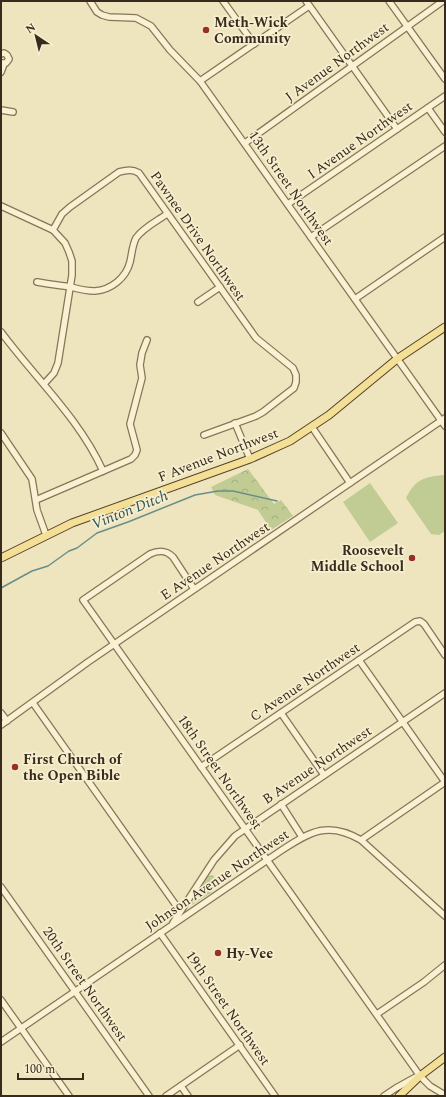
<svg xmlns="http://www.w3.org/2000/svg" width="446" height="1097" font-family="Spectral,serif">
  <defs>
    <pattern id="grass-tufts" width="24" height="20" patternUnits="userSpaceOnUse"><rect width="24" height="20" fill="#c0cc93"/><path d="M3 7l-1-3M5 7V3M7 7l1-3M15 17l-1-3M17 17v-4M19 17l1-3" fill="none" stroke="#a6af7e"/></pattern>
    <pattern id="park-crowns" width="20" height="18" patternUnits="userSpaceOnUse"><rect width="20" height="18" fill="#c0cc93"/><path d="M2 6a3 3 0 1 1 6 0M12 15a3 3 0 1 1 6 0" fill="none" stroke="#a6af7e"/></pattern>
  </defs>
  <rect width="100%" height="100%" fill="#eee5bf"/>
  <polygon fill="url(#grass-tufts)" points="213,875 215,878 212,883 212,892 192,905 191,902 208,876"/>
  <polygon fill="url(#park-crowns)" points="248,469 274,504 281,500 293,516 271,530 258,510 215,495 211,487"/>
  <g fill="#c0cc93">
    <path d="M 443,475 L 445,476 L 445,531 L 439,535 L 431,534 L 406,498 C 415,480 423,477 443,475 Z"/>
    <polygon points="370,483 398,523 370,542 343,502"/>
  </g>
  <g fill="none" stroke-linecap="round" stroke-linejoin="round">
    <polyline stroke="#698e88" stroke-width="1.5" points="1,588 32,571 48,566 69,551 77,548 97,533 128,522 195,495 218,491 233,491 277,501"/>
    <defs>
      <g id="minor">
        <polyline points="90,1 97,12 102,15 109,17 136,18 151,26 170,50 200,81 445,426"/>
        <polyline points="223,1 254,44"/>
        <polyline points="306,1 397,129"/>
        <polyline points="389,1 445,79"/>
        <polyline points="1,54 4,53 7,55 9,59 6,63 1,63"/>
        <polyline points="1,72 4,64"/>
        <polyline points="200,81 309,6"/>
        <polyline points="428,108 445,132"/>
        <polyline points="1,110 13,112"/>
        <polyline points="245,143 443,1"/>
        <polyline points="288,204 445,96"/>
        <polyline points="1,206 53,230 65,243 69,252 72,261 72,275 58,363 54,373 44,384"/>
        <path d="M 53,230 L 62,214 L 70,207 L 119,172 C 127,170 132,169 139,173 L 256,338 L 293,368 L 296,375 L 296,382 L 294,388 L 263,412 L 256,416 L 204,435"/>
        <polyline points="311,237 445,146"/>
        <path d="M 37,282 C 48,284 59,285 71,287 C 78,289 87,291 95,291 C 111,290 126,278 130,262 C 132,254 132,246 136,238 C 143,228 157,221 167,214"/>
        <polyline points="355,299 445,237"/>
        <polyline points="198,302 220,287"/>
        <path d="M 1,332 C 35,378 79,418 103,471"/>
        <polyline points="235,423 250,459"/>
        <polyline points="312,427 350,483"/>
        <polyline points="1,433 32,479 37,510 46,535"/>
        <polyline points="36,500 131,459 135,455 137,450 130,424 142,378 140,365 142,353 147,340"/>
        <path d="M 194,589 L 173,557 C 166,550 159,550 150,554 L 83,600 L 420,1076 L 430,1086 L 445,1095"/>
        <polyline points="359,660 445,782"/>
        <polyline points="33,703 180,911"/>
        <polyline points="1,713 7,721"/>
        <polyline points="281,713 324,775"/>
        <polyline points="1,725 88,662 445,418"/>
        <polyline points="201,767 415,622 420,621 424,624 445,655"/>
        <polyline points="281,804 302,837"/>
        <polyline points="361,840 445,782"/>
        <polyline points="1,887 149,1096"/>
        <polyline points="173,923 214,860 235,836 445,693"/>
        <polyline points="160,933 275,1096"/>
        <polyline points="1,1000 69,1096"/>
        <polyline points="377,1014 424,982 445,965"/>
        <path d="M 1,1042 L 282,850 C 311,831 329,821 361,840 L 445,916"/>
        <polyline points="181,1086 188,1096"/>
        <polyline points="166,1096 240,1045"/>
        <polyline points="384,1096 396,1088 416,1077"/>
      </g>
      <g id="major">
        <polyline points="1,558 72,523 250,459 290,441 329,415 397,359 445,327"/>
        <polyline points="399,1096 420,1076 445,1057"/>
      </g>
    </defs>
    <use href="#minor" stroke="#877557" stroke-width="8"/>
    <use href="#major" stroke="#55422b" stroke-width="9"/>
    <use href="#minor" stroke="#f9f1d2" stroke-width="5.5"/>
    <use href="#major" stroke="#f3df95" stroke-width="7"/>
  </g>
  <g fill="#973026" stroke="#f6eece" stroke-width="1.5">
    <circle cx="206" cy="30" r="4"/>
    <circle cx="412" cy="558" r="4"/>
    <circle cx="15" cy="767" r="4"/>
    <circle cx="218" cy="953" r="4"/>
  </g>
  <g text-anchor="middle" dominant-baseline="central" stroke-width="3.5" stroke-linejoin="round" paint-order="stroke">
    <g font-size="14" font-weight="bold" fill="#362b1c" stroke="#f6eece" text-anchor="start">
      <text x="214" y="22">Meth-Wick<tspan x="214" dy="16">Community</tspan></text>
      <text x="404" y="550" text-anchor="end">Roosevelt<tspan x="404" dy="16">Middle School</tspan></text>
      <text x="23" y="759">First Church of<tspan x="23" dy="16">the Open Bible</tspan></text>
      <text x="226" y="953">Hy-Vee</text>
    </g>
    <g font-size="14" fill="#362b1c" stroke="#f6eece">
      <text transform="translate(337 62) rotate(-36)">J Avenue Northwest</text>
      <text transform="translate(360 140) rotate(-35)">I Avenue Northwest</text>
      <text transform="translate(291 188) rotate(55)">13th Street Northwest</text>
      <text transform="translate(198 236) rotate(55)">Pawnee Drive Northwest</text>
      <text transform="translate(218 455) rotate(-21)">F Avenue Northwest</text>
      <text transform="translate(215 561) rotate(-34)">E Avenue Northwest</text>
      <text transform="translate(305 682) rotate(-34)">C Avenue Northwest</text>
      <text transform="translate(317 765) rotate(-34)">B Avenue Northwest</text>
      <text transform="translate(220 772) rotate(55)">18th Street Northwest</text>
      <text transform="translate(217 880) rotate(-34)">Johnson Avenue Northwest</text>
      <text transform="translate(85 984) rotate(55)">20th Street Northwest</text>
      <text transform="translate(228 1008) rotate(55)">19th Street Northwest</text>
    </g>
    <g font-size="15" font-style="italic" fill="#2b5556" stroke="#f6eece">
      <text transform="translate(130 510) rotate(-22)">Vinton Ditch</text>
    </g>
  </g>
  <rect width="446" height="1097" fill="none" stroke="#362b1c" stroke-width="4"/>
  <g transform="translate(36 36) rotate(325)" stroke="#f6eece" stroke-width="3" paint-order="stroke">
  <path d="M0-3L7 15L0 10L-7 15Z" fill="#362b1c"/>
  <text y="-6" font-size="11" font-weight="bold" text-anchor="middle" fill="#362b1c">N</text>
  </g>
  <path d="M18 1073v6h65v-6" fill="none" stroke="#362b1c" stroke-width="2"/>
  <text x="24" y="1073" font-size="12" fill="#362b1c" stroke="#f6eece" stroke-width="3" paint-order="stroke">100 m</text>
</svg>
